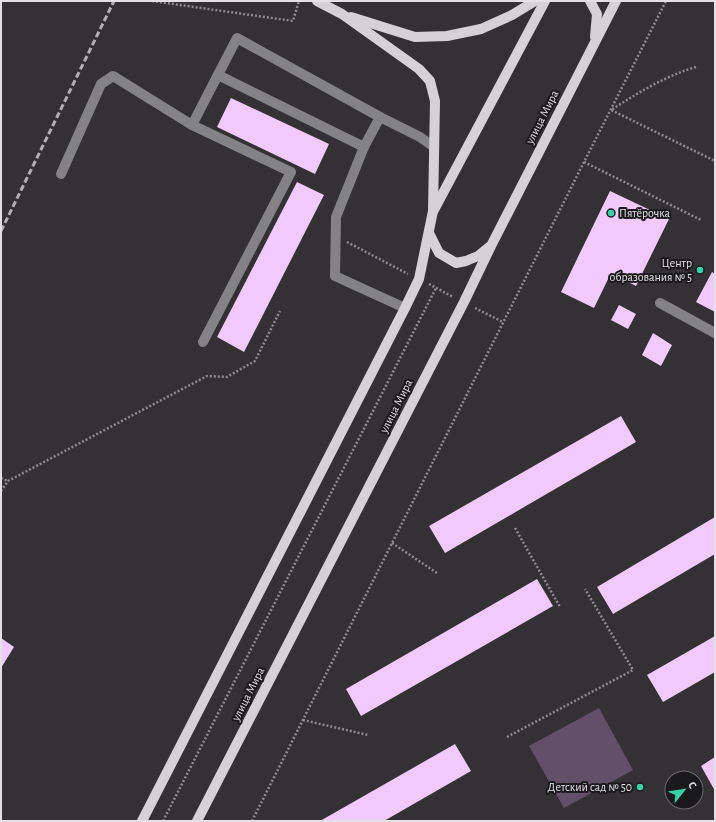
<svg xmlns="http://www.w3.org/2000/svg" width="716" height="822" font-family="'Alegreya Sans',sans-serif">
  <rect width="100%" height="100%" fill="#333134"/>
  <polygon fill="#644f6a" points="599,708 633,770 564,808 529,746"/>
  <g fill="#f2c9fd">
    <polygon points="231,98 329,144 315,174 217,127"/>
    <polygon points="297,182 324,195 244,352 217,337"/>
    <polygon points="610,191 669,219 636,286 611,273 594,308 561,292"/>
    <polygon points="712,272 715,274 715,312 696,302"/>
    <polygon points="619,305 636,314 628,329 611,320"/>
    <polygon points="653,333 672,345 661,366 642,355"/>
    <polygon points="621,416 636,442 445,553 429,526"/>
    <polygon points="715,517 715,554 613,614 597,587"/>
    <polygon points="537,579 553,606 361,716 346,689"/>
    <polygon points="715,636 715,672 663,702 647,675"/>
    <polygon points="1,638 14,647 1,668"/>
    <polygon points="455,744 471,771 384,821 320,821"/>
    <polygon points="715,757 715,791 701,766"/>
  </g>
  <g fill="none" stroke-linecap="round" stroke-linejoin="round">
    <g stroke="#8d8b8e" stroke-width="2.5" stroke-dasharray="2 2" stroke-linecap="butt">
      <polyline points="152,1 293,21 299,1"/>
      <path d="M 696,67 C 665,76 638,93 611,110 L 715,161"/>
      <polyline points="584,162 701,220"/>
      <polyline points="347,242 408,274"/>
      <polyline points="429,284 453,297"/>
      <polyline points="475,308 503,322"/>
      <polyline points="1,478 8,481"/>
      <polyline points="1,491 8,481 207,376 227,377 255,361 280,311"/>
      <polyline points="515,528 560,607"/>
      <polyline points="392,543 437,573"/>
      <polyline points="303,720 368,735"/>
      <polyline points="507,737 633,670 585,589"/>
      <polyline points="163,821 436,288"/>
      <polyline points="252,821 584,162 666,1"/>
    </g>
    <g stroke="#838284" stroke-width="10">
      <polyline points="218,75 364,147"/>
      <polyline points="61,174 101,84 113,76 192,125"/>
      <polyline points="660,303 715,333"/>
      <polyline points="405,308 335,276 336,217 364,147 380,117 420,137 434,147"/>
      <polyline points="203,342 291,172 192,125 237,38 380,117"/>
    </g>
    <g stroke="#d5d2d6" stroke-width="10">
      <polyline points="590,1 597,14 595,37"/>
      <polyline points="351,17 415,37 447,36 481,29 512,15 535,1"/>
      <polyline points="434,210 545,1"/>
      <polyline points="429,233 439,253 456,263 466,261 478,256 489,247"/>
      <polyline points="142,821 405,308 419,279 433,211 435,101 430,81 419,69 342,14 317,1"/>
      <polyline points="197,821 464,302 491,246 616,1"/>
    </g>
    <polyline stroke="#b1afb1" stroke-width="3" stroke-dasharray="6 3" stroke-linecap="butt" points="1,231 114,1"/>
  </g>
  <g fill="#34d4a8" stroke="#1a191b" stroke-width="1.5">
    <circle cx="611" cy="213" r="4"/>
    <circle cx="700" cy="270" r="4"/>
    <circle cx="640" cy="787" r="4"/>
  </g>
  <g text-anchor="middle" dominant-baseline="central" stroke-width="4" stroke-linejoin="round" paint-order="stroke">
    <g font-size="12" fill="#e3e1e3" stroke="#1a191b">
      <text transform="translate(542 117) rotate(-63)">улица Мира</text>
      <text transform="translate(396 406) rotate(-63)">улица Мира</text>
      <text transform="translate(248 694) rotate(-63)">улица Мира</text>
    </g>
    <g font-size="12" fill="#e3e1e3" stroke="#1a191b" text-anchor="end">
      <text x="619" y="213" text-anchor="start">Пятёрочка</text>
      <text x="692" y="263">Центр<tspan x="692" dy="14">образования № 5</tspan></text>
      <text x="632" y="787">Детский сад № 50</text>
    </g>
  </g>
  <rect width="716" height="822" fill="none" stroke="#e3e1e3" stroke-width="4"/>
  <g transform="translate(684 790) rotate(60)"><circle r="19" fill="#1a191b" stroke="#6a696b"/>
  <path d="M0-3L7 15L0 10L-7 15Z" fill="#34d4a8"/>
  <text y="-6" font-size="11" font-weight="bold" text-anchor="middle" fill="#e3e1e3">С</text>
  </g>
</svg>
